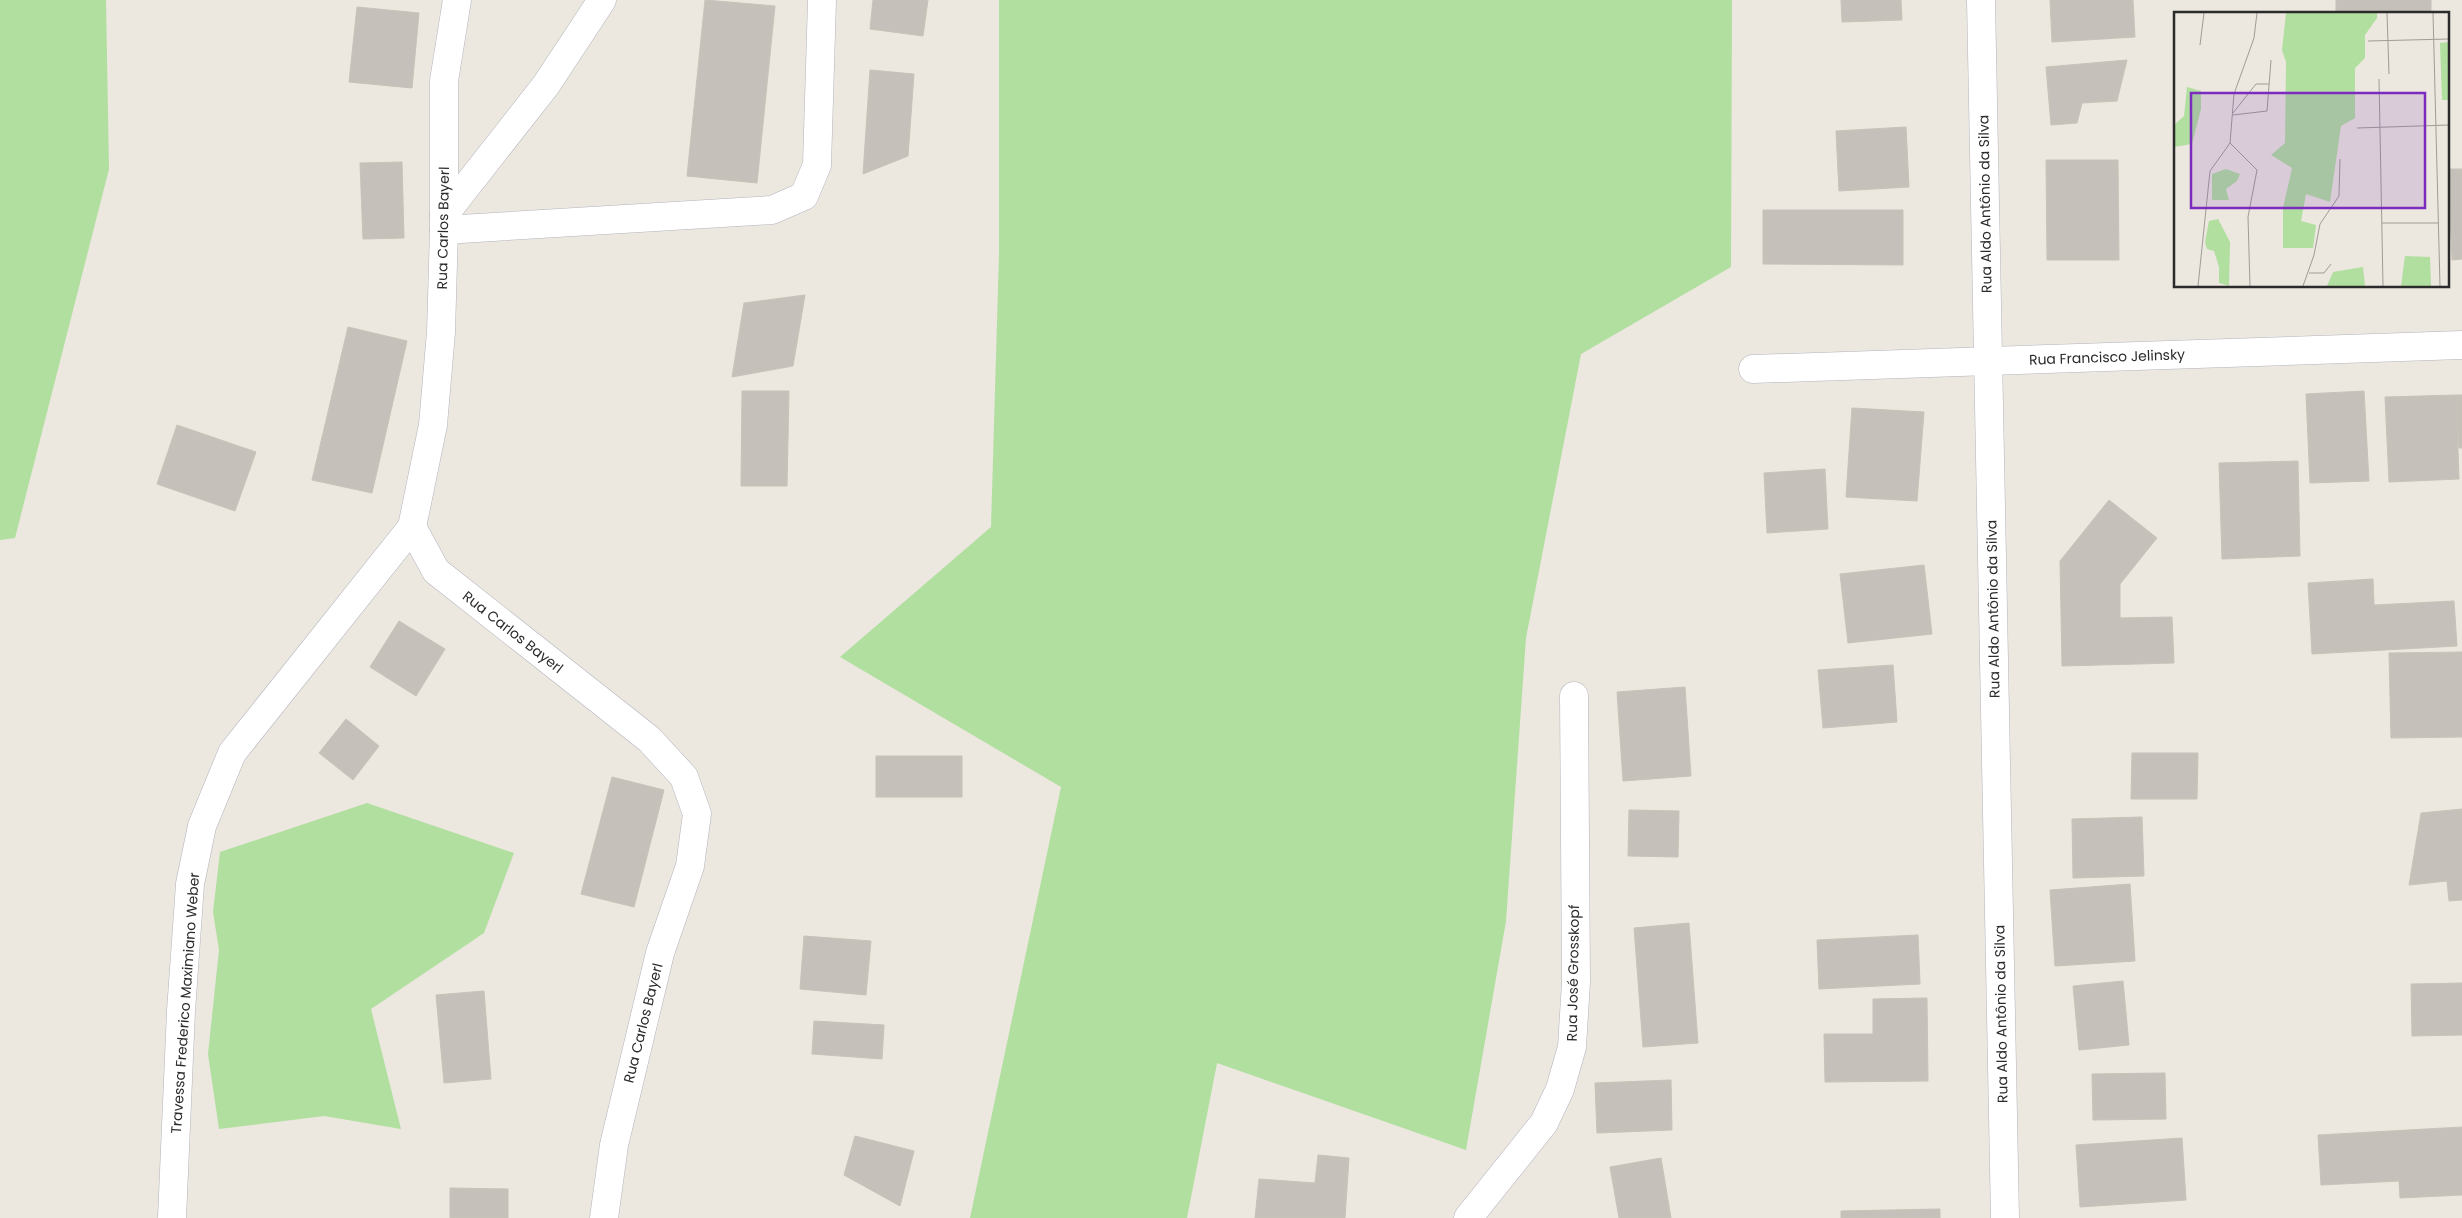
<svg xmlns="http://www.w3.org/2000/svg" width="2462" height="1218" font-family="Poppins,sans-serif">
  <rect width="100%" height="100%" fill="#ece7df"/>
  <g fill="#b0df9f">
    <polygon points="0,0 106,0 109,169 15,538 0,540"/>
    <polygon points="999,0 1732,0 1731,267 1581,354 1526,638 1506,921 1466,1150 1217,1063 1187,1218 970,1218 1061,787 840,657 991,527 999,254"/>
    <polygon points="367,803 514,853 484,933 371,1009 401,1129 324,1116 219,1129 208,1054 219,950 213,912 220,852"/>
  </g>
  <g fill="#c5c1ba" stroke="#c8c3b8">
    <polygon points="705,0 775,6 757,183 687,176"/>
    <polygon points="873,0 928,0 923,36 870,29"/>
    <polygon points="1841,0 1901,0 1902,20 1842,22"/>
    <polygon points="2050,0 2133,0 2135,37 2052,42"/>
    <rect x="2336" y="0" width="95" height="14"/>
    <polygon points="357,7 419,13 412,88 349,82"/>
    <polygon points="2127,60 2117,101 2082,103 2077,123 2051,125 2046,67"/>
    <polygon points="870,70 914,74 908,156 863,174"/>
    <polygon points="1906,127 1909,187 1839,191 1836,131"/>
    <polygon points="2046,160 2118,160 2119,260 2047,260"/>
    <polygon points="402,162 404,238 363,239 360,163"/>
    <polygon points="2448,169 2462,169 2462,259 2452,260"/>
    <polygon points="1763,210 1903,210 1903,265 1763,264"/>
    <polygon points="805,295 793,366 732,377 744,303"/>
    <polygon points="348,327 407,341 372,493 312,480"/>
    <polygon points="742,391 789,391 787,486 741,486"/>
    <polygon points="2364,391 2369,481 2310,483 2306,394"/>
    <polygon points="2456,395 2459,479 2389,482 2385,397"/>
    <polygon points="2456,395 2462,395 2462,448 2459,448"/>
    <polygon points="1852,408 1924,412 1917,501 1846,497"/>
    <polygon points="177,425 256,452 235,511 157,484"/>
    <polygon points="2298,461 2300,556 2222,559 2219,463"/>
    <polygon points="1825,469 1828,529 1767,533 1764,473"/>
    <polygon points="2109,500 2157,538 2120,584 2120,618 2172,617 2174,663 2062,666 2060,561"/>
    <polygon points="1924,565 1932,634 1848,643 1840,574"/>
    <polygon points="2373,579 2374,605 2454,601 2457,646 2312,654 2308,583"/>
    <polygon points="399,621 445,649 416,696 370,667"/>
    <polygon points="2462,652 2462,737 2391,738 2389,653"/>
    <polygon points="1893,665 1897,722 1823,728 1818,670"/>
    <polygon points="1685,687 1691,776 1623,781 1617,692"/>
    <polygon points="346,719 379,746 353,780 319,753"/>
    <polygon points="2132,753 2198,753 2197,799 2131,799"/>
    <rect x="876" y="756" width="86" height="41"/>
    <polygon points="612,777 664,790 634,907 581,894"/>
    <polygon points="2462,809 2462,900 2449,901 2447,881 2409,885 2421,813"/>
    <polygon points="1629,810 1679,811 1678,857 1628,856"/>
    <polygon points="2142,817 2144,876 2073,878 2072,819"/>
    <polygon points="2130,884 2135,961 2055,966 2050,890"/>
    <polygon points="1689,923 1698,1043 1643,1047 1634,928"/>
    <polygon points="1918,935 1920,984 1819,989 1817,940"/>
    <polygon points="804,936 871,941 866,995 800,989"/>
    <polygon points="2123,981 2129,1045 2079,1050 2073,986"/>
    <polygon points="2462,983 2462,1035 2412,1036 2411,984"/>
    <polygon points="484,991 491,1079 444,1083 436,995"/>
    <polygon points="1927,998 1928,1081 1825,1082 1824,1034 1873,1034 1873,999"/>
    <polygon points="814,1021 884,1025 882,1059 812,1054"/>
    <polygon points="2165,1073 2166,1119 2093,1120 2092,1074"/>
    <polygon points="1671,1080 1672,1130 1597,1133 1595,1083"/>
    <polygon points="2462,1127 2462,1195 2400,1198 2399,1181 2321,1185 2318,1135"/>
    <polygon points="855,1136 914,1151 900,1206 844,1175"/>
    <polygon points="2182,1138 2186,1200 2080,1207 2076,1145"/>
    <polygon points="1318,1155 1349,1158 1345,1218 1255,1218 1259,1179 1315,1183"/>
    <polygon points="1661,1158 1671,1218 1619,1218 1610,1167"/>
    <polygon points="450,1188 508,1189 508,1218 450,1218"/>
    <polygon points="1940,1209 1940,1218 1841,1218 1841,1211"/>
  </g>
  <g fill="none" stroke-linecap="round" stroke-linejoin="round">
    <defs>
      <g id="minor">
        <polyline points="457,0 444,81 444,230 441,332 433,425 412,527 436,571 649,739 684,777 697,814 690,866 660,953 614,1145 604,1218"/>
        <polyline points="1981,0 2005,1218"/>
        <polyline points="444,215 546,85 602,0"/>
        <polyline points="444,230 772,210 804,196 817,165 822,0"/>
        <polyline points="1753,369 2462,345"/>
        <polyline points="172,1218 181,1011 190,884 202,826 232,753 412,527"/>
        <polyline points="1468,1218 1544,1123 1560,1089 1572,1047 1576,982 1574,696"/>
      </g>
    </defs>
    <use href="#minor" stroke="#b2b4be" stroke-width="29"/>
    <use href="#minor" stroke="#fff" stroke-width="28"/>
  </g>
  <g text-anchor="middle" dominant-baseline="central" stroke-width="4" stroke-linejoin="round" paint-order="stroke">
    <g font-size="14" fill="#2b2b2b" stroke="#fff">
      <text transform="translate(1985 204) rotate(-91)">Rua Aldo Antônio da Silva</text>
      <text transform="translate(443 228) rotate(-89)">Rua Carlos Bayerl</text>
      <text transform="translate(2107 357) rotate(-2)">Rua Francisco Jelinsky</text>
      <text transform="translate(1993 609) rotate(-91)">Rua Aldo Antônio da Silva</text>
      <text transform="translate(513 632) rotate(38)">Rua Carlos Bayerl</text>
      <text transform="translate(1573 973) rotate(-89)">Rua José Grosskopf</text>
      <text transform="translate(185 1003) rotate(-86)">Travessa Frederico Maximiano Weber</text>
      <text transform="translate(2001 1014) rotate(-91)">Rua Aldo Antônio da Silva</text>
      <text transform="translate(643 1023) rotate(-76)">Rua Carlos Bayerl</text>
    </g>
  </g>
  <g transform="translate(2174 12)">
    <rect width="275" height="275" fill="#ece7df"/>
    <path d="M 112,1 L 203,1 L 203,6 L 191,23 L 191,46 L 181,56 L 181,106 L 167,114 L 156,190 L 132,182 L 127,209 L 142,213 L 139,236 L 109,236 L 109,196 L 118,156 L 97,143 L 111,131 L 112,50 L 108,38 ZM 275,30 L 275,88 L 268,88 L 266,31 ZM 13,75 L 27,79 L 27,97 L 18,132 L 0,135 L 0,113 L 10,104 ZM 52,157 L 66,162 L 63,169 L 52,177 L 55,188 L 38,188 L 38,162 ZM 44,207 L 56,230 L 55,274 L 45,271 L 45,255 L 40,239 L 33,237 L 31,230 L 35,209 ZM 231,244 L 256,245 L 257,274 L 227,274 ZM 189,255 L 191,274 L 153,274 L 159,260 Z" fill="#b0df9f"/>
    <path fill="none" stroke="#9f9c97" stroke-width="1" d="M 213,1 L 215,62M 259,1 L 266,274M 194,29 L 275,27M 26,33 L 30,1M 205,67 L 209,274M 59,101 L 82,72 L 95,72M 59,103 L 93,99 L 97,48M 183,116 L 275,113M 208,211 L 264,211M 135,261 L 150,261 L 157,252M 24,274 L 36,159 L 56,131M 76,274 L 74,205 L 83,158 L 56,131 L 60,82 L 80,26 L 83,1M 129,274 L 140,243 L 146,212 L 165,184 L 166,147"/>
    <path fill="#7b2cbf" fill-opacity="0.15" stroke="#7b2cbf" stroke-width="2.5" d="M 17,81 L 251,81 L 251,196 L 17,196 Z"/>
    <rect width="275" height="275" fill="none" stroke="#2b2b2b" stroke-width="2.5"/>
  </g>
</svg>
